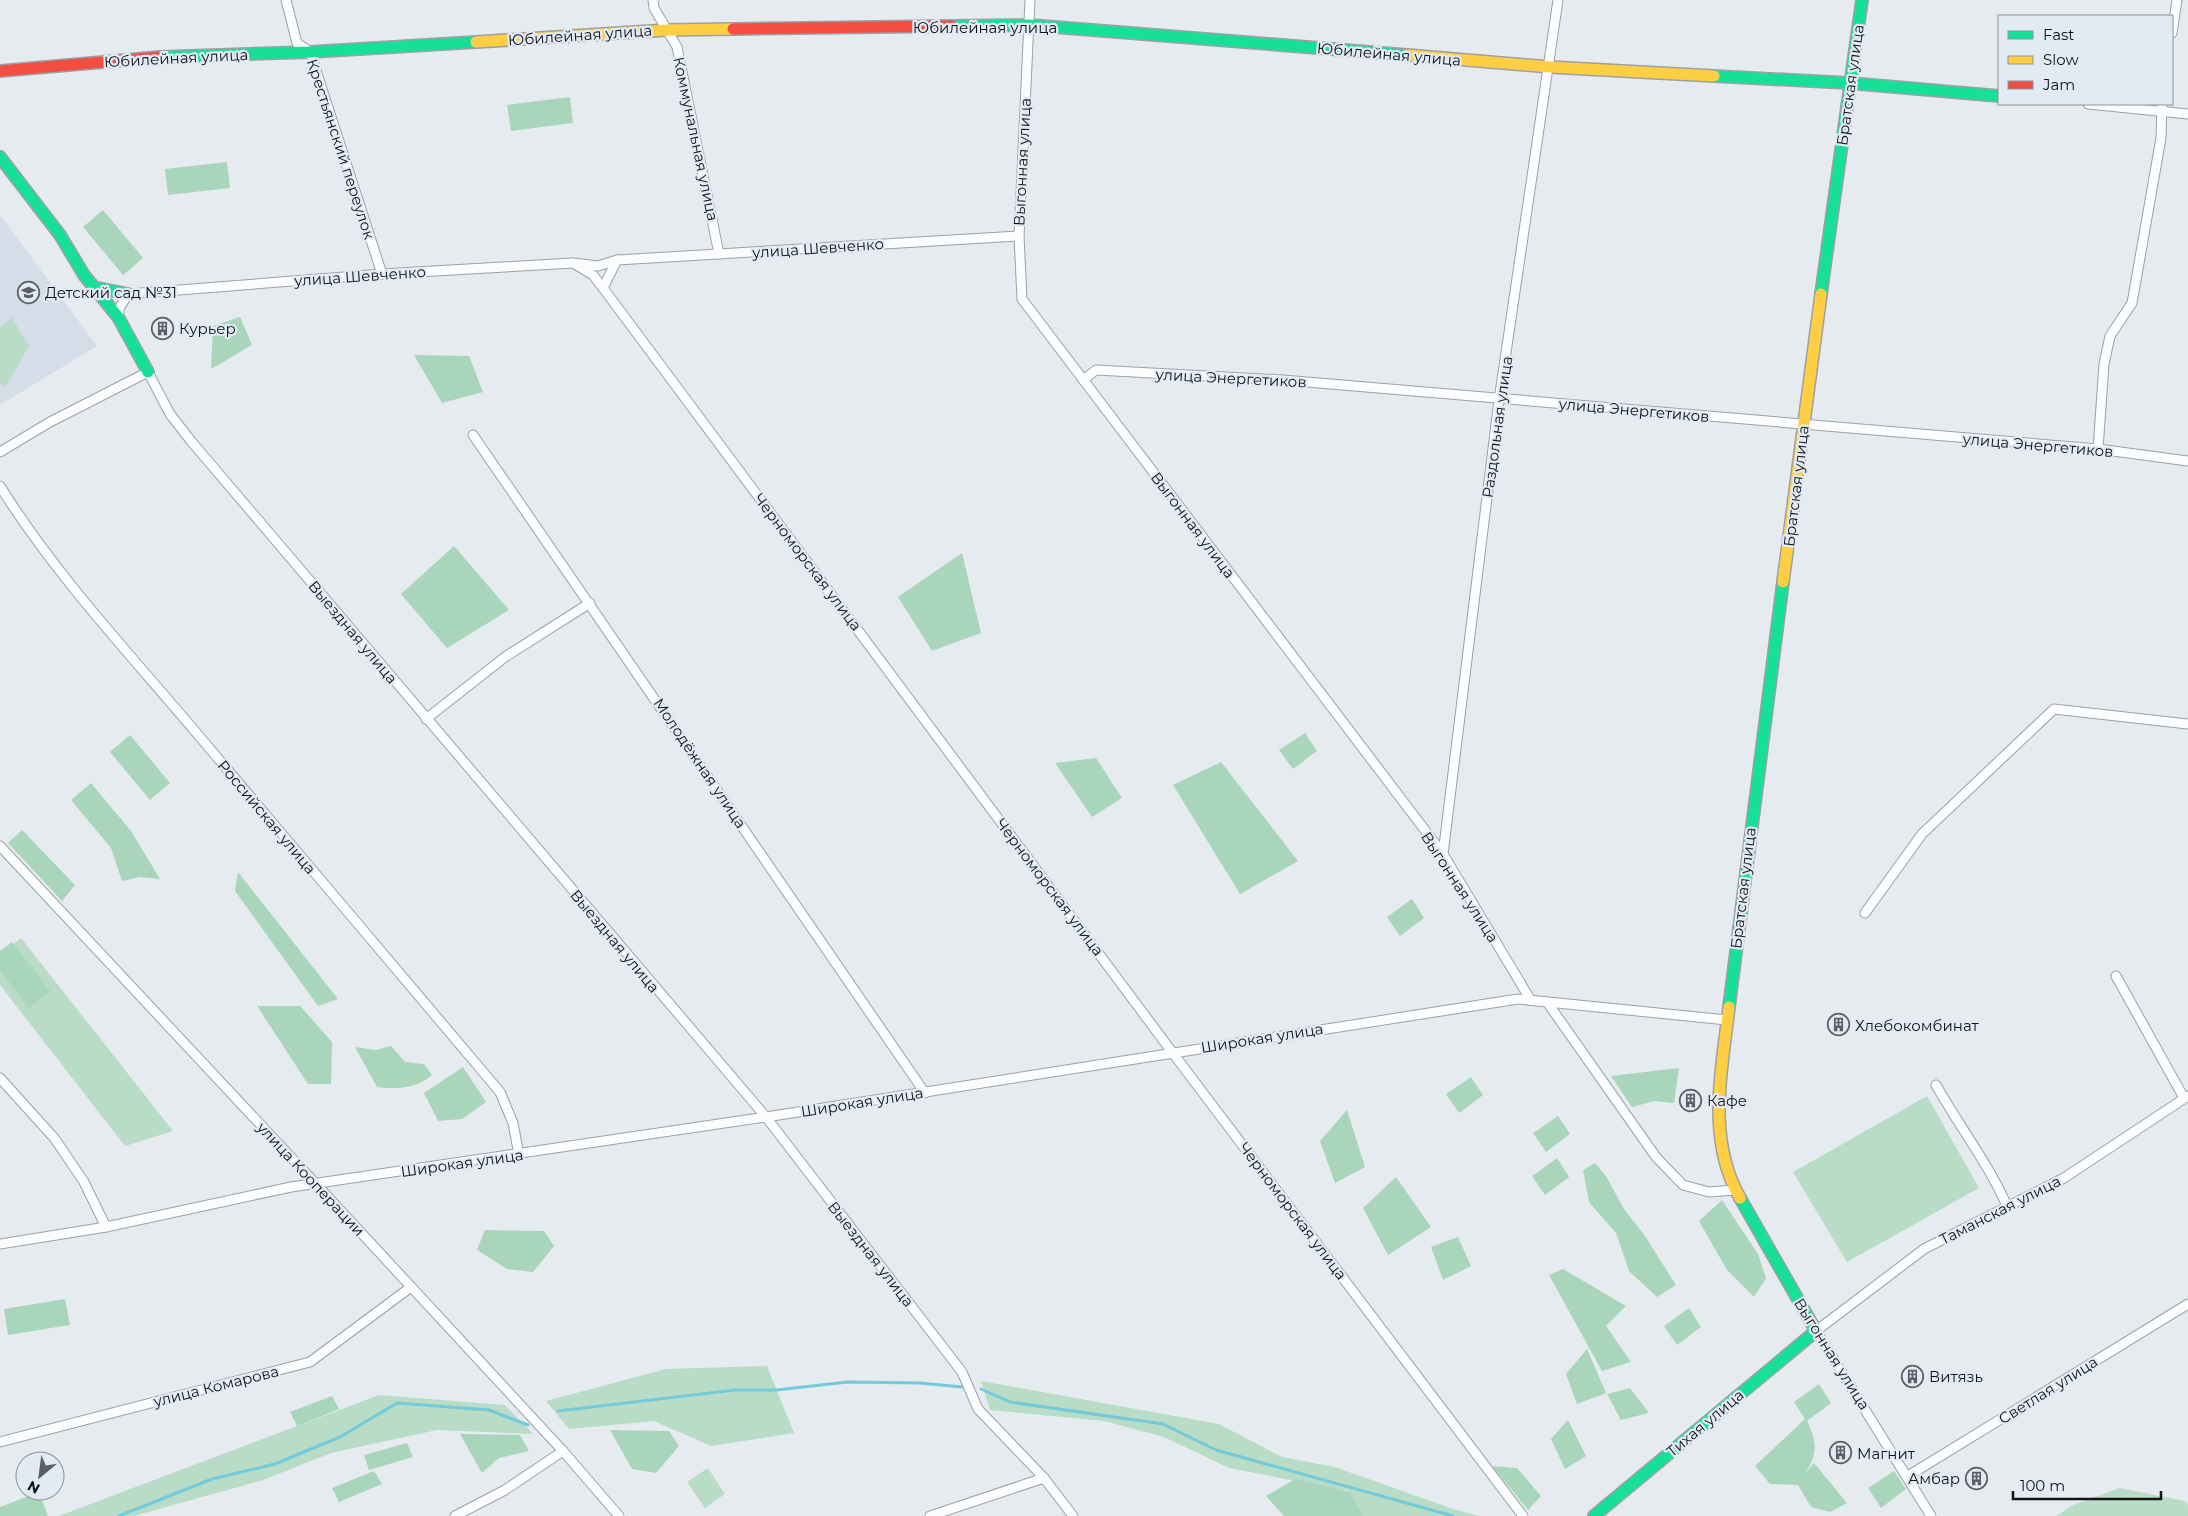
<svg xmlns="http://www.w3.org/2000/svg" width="2188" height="1516" font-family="Montserrat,sans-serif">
  <rect width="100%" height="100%" fill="#e6ebf0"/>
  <polygon fill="#d5dee8" points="0,215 97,346 0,405"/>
  <g fill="#b8dcc6">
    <polygon points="12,318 29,346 5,388 0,382 0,327"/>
    <polygon points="21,938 173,1131 125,1146 0,985 0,955"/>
    <polygon points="1927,1096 1979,1188 1847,1262 1793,1172"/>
    <polygon points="767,1366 794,1433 711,1446 654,1421 569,1429 546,1401 666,1369"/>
    <polygon points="981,1381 1219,1424 1282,1457 1335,1467 1450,1508 1479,1516 1362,1516 1348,1491 1229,1468 1164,1437 1104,1421 990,1410"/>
    <polygon points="379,1395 505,1405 533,1434 437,1430 331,1453 263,1480 134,1516 59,1516"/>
    <polygon points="708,1468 725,1494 705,1508 687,1482"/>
    <polygon points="2120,1488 2185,1501 2188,1505 2188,1516 2056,1516 2073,1505"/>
  </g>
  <g fill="#a9d6ba">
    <polygon points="570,97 573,123 511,131 507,105"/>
    <polygon points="227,162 230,188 168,195 165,169"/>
    <polygon points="103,210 143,258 123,275 83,227"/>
    <polygon points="240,317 252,345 211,369 213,326"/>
    <polygon points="414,355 469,356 483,392 442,403"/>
    <polygon points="454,546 509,610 447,648 401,594"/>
    <polygon points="962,553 981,633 932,651 898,597"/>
    <polygon points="1305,733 1317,751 1293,769 1279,750"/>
    <polygon points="130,735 170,783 150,800 110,752"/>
    <polygon points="1096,758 1122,798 1092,817 1055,763"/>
    <polygon points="1221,762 1298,861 1240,894 1173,785"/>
    <polygon points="91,783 131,831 160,879 140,877 122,881 111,848 71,800"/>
    <polygon points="22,830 75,885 62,901 8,843"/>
    <polygon points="238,872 338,999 318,1006 235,891"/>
    <polygon points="1412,899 1424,918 1400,936 1387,917"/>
    <polygon points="12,942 50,991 29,1008 0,970 0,951"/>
    <polygon points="257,1006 300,1006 332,1042 331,1084 308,1084"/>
    <path d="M 391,1046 L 405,1062 L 424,1064 L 432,1075 C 417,1088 397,1090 377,1087 L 355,1047 L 375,1050 Z"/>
    <polygon points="463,1067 486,1102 462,1119 438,1121 424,1093"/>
    <polygon points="1679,1068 1674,1103 1654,1101 1632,1107 1611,1076"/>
    <polygon points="1471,1077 1483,1095 1459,1113 1446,1094"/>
    <polygon points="1347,1110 1365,1167 1335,1183 1320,1141"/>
    <polygon points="1558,1116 1570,1134 1546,1152 1533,1133"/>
    <polygon points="1557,1158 1569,1177 1545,1195 1532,1176"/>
    <polygon points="1595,1163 1606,1176 1624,1209 1645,1236 1676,1285 1657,1297 1629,1271 1616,1233 1589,1202 1583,1170"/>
    <polygon points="1396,1177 1431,1227 1388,1255 1363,1208"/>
    <polygon points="1722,1200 1758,1254 1766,1278 1754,1297 1727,1270 1699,1221"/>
    <polygon points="485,1230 544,1231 554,1246 533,1272 507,1269 477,1250"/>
    <polygon points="1458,1237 1471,1266 1443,1280 1431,1247"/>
    <polygon points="1563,1269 1626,1306 1606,1326 1631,1362 1602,1371 1549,1275"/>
    <polygon points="65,1299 70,1325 8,1335 4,1309"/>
    <polygon points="1689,1308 1701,1327 1677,1345 1664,1326"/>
    <polygon points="1587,1349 1606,1393 1577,1404 1566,1374"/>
    <path d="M 1819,1384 L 1831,1403 L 1807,1421 C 1817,1442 1818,1454 1805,1474 L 1814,1463 L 1847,1503 L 1830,1512 L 1811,1507 L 1798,1485 L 1770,1484 L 1755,1466 L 1805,1419 L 1794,1402 Z"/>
    <polygon points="1630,1388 1649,1413 1621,1420 1607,1394"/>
    <polygon points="332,1396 339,1409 297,1426 290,1412"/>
    <polygon points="1568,1420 1586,1456 1565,1469 1551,1439"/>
    <polygon points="610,1430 669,1431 679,1446 656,1473 632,1469"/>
    <polygon points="460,1434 520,1435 529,1451 499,1458 482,1473"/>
    <polygon points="407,1443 413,1457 369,1470 364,1455"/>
    <polygon points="1492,1466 1517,1468 1541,1496 1528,1510"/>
    <polygon points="374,1471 382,1484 339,1502 332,1488"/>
    <polygon points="1894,1471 1906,1489 1881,1508 1868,1488"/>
    <polygon points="1295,1479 1350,1492 1363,1516 1284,1516 1266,1496"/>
    <polygon points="39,1492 48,1516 0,1516 0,1507"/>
  </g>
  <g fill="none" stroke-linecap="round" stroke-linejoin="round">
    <g stroke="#72cada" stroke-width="3">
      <polyline points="981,1389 1010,1402 1163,1424 1216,1450 1453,1516"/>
      <polyline points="558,1411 735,1390 776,1390 848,1382 920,1383 962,1387"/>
      <polyline points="119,1516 212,1479 275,1464 340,1437 397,1403 489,1410 528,1425"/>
    </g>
    <defs>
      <g id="street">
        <polyline points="286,0 297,43 310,52 382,274"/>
        <polyline points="653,0 654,8 677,47 719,254"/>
        <polyline points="1030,0 1019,236 1022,299 1443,854 1530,999"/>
        <polyline points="2172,33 2177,0"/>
        <polyline points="2088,104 2188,114"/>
        <polyline points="573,263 593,275 606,292 1172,1052 1523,1516"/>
        <polyline points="603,288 617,260 1019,236"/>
        <polyline points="118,317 120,307 128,294 382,274 573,263 598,266 617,260"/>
        <polyline points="1083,380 1096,370 1283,380 2098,449 2188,461"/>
        <polyline points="473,435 925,1093"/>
        <polyline points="2098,449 2104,364 2110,336 2132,303 2161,138 2162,104"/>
        <polyline points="0,452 50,422 148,372 170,414 191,441 766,1117 962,1372 978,1409 1044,1478 1073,1516"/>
        <path d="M 0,486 C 54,573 128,652 194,730 C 296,851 398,971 500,1092 L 513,1123 L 519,1155"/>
        <polyline points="426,719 505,657 590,603"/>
        <polyline points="0,846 316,1184 563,1451 619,1516"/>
        <polyline points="1443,854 1499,400 1558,0"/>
        <polyline points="1865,913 1922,834 2054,709 2188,724"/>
        <polyline points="2116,976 2184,1098"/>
        <polyline points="1547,1002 1656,1157 1683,1185 1709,1192 1735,1190"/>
        <polyline points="0,1078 55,1139 84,1182 106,1227"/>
        <path d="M 1936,1085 C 1959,1126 1988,1163 2007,1206"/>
        <polyline points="0,1244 106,1227 291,1187 766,1117 1518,999 1727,1020"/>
        <polyline points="0,1442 310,1362 411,1287"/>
        <polyline points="1908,1476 2188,1304"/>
        <polyline points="455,1516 505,1490 563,1451"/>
        <polyline points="930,1516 1044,1478"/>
        <polyline points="1931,1516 1816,1331 1924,1249 2064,1178 2188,1096"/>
      </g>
      <g id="fast">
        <polyline points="952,26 1029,25 1407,55"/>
        <polyline points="160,57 310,52 476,42"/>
        <polyline points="1714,76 1849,83 1999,96"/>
        <polyline points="0,157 60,235 84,275 118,317 148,372"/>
        <polyline points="93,287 128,294"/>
        <polyline points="1821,294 1862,0"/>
        <polyline points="1729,1007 1783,582"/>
        <polyline points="1594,1516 1816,1331 1740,1198"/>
      </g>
      <g id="slow">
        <polyline points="476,42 667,30 733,29"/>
        <polyline points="1407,55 1550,67 1714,76"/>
        <polyline points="1783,582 1821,294"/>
        <path d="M 1729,1007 C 1722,1070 1706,1139 1740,1198"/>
      </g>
      <g id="jam">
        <polyline points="733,29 952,26"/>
        <polyline points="0,71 160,57"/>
      </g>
    </defs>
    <use href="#street" stroke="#9da1a5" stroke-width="11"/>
    <use href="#fast" stroke="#9da1a5" stroke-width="14"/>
    <use href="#slow" stroke="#9da1a5" stroke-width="14"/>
    <use href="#jam" stroke="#9da1a5" stroke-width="14"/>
    <use href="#street" stroke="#fbfcfd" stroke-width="9"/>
    <use href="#fast" stroke="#16e098" stroke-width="11"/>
    <use href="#slow" stroke="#ffcf43" stroke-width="11"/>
    <use href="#jam" stroke="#f24e42" stroke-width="11"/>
  </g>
  <defs>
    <symbol id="school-ring" viewBox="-11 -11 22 22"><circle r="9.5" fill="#e2eaf4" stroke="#5c5f63" stroke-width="1.5"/><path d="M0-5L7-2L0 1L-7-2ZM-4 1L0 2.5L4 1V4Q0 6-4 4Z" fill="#5c5f63"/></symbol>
    <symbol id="building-ring" viewBox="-11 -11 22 22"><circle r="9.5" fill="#e2eaf4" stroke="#5c5f63" stroke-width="1.5"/><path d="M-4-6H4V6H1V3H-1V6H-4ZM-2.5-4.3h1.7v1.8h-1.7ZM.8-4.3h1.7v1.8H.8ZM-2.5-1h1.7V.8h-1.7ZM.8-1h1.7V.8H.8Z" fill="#5c5f63"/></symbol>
  </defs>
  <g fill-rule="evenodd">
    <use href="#school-ring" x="16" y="280" width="25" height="25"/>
    <use href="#building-ring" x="150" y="316" width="25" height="25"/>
    <use href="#building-ring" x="1826" y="1012" width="25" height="25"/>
    <use href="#building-ring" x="1678" y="1088" width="25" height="25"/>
    <use href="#building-ring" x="1900" y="1364" width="25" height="25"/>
    <use href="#building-ring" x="1828" y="1440" width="25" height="25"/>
    <use href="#building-ring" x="1964" y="1466" width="25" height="25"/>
  </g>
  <g text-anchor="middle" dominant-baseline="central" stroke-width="4.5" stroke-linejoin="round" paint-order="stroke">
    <g font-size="15" fill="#111417" stroke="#e2eaf4">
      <text x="985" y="27">Юбилейная улица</text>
      <text transform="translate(580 35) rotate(-4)">Юбилейная улица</text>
      <text transform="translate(1389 54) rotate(5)">Юбилейная улица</text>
      <text transform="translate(176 58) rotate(-3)">Юбилейная улица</text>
      <text transform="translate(1850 85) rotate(-82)">Братская улица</text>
      <text transform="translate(696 139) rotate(78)">Коммунальная улица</text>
      <text transform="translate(341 149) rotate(72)">Крестьянский переулок</text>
      <text transform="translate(1022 162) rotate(-87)">Выгонная улица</text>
      <text transform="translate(818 248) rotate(-4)">улица Шевченко</text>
      <text transform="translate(360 276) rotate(-4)">улица Шевченко</text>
      <text transform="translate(1231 378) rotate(3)">улица Энергетиков</text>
      <text transform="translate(1634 410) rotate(5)">улица Энергетиков</text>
      <text transform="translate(1497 427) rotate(-82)">Раздольная улица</text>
      <text transform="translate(2038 445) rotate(5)">улица Энергетиков</text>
      <text transform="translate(1796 486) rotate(-83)">Братская улица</text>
      <text transform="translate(1193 525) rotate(53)">Выгонная улица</text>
      <text transform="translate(808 562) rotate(53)">Черноморская улица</text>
      <text transform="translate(353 632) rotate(50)">Выездная улица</text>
      <text transform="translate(700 763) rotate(56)">Молодёжная улица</text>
      <text transform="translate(267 817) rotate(50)">Российская улица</text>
      <text transform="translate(1050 887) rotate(53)">Черноморская улица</text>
      <text transform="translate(1460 887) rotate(57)">Выгонная улица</text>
      <text transform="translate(1743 888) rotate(-83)">Братская улица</text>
      <text transform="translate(615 941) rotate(50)">Выездная улица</text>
      <text transform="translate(1262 1038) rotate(-9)">Широкая улица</text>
      <text transform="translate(862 1102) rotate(-9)">Широкая улица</text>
      <text transform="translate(462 1163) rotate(-8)">Широкая улица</text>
      <text transform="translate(311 1179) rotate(47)">улица Кооперации</text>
      <text transform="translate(2000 1210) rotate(-27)">Таманская улица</text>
      <text transform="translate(1293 1211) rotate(53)">Черноморская улица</text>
      <text transform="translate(871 1254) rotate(52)">Выездная улица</text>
      <text transform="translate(1832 1354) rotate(58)">Выгонная улица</text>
      <text transform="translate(216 1386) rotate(-14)">улица Комарова</text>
      <text transform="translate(2048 1390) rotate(-32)">Светлая улица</text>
      <text transform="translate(1705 1423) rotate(-40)">Тихая улица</text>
    </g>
    <g font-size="15" fill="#111417" stroke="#e2eaf4" text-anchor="start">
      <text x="45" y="292">Детский сад №31</text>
      <text x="179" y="328">Курьер</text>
      <text x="1855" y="1025">Хлебокомбинат</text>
      <text x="1707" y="1100">Кафе</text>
      <text x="1929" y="1376">Витязь</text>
      <text x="1857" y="1453">Магнит</text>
      <text x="1960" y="1478" text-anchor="end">Амбар</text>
    </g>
  </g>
  <rect x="1998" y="15" width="175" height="90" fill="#e2eaf4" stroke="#8e949c"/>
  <rect x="2008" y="31" width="25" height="8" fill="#16e098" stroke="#8e949c"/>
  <text x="2043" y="40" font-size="15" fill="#111417">Fast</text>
  <rect x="2008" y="56" width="25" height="8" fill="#ffcf43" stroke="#8e949c"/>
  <text x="2043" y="65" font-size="15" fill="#111417">Slow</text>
  <rect x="2008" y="81" width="25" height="8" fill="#f24e42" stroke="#8e949c"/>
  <text x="2043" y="90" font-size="15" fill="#111417">Jam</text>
  <g transform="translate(40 1476) rotate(209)"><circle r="24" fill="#e2eaf4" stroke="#8e949c"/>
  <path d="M0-4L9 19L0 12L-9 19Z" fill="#5c5f63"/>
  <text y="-8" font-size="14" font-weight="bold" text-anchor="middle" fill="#111417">N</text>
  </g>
  <path d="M2013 1491v8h148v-8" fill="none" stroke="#111417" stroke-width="2.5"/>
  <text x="2020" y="1491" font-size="15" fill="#111417" stroke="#e2eaf4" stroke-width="4" paint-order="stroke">100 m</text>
</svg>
